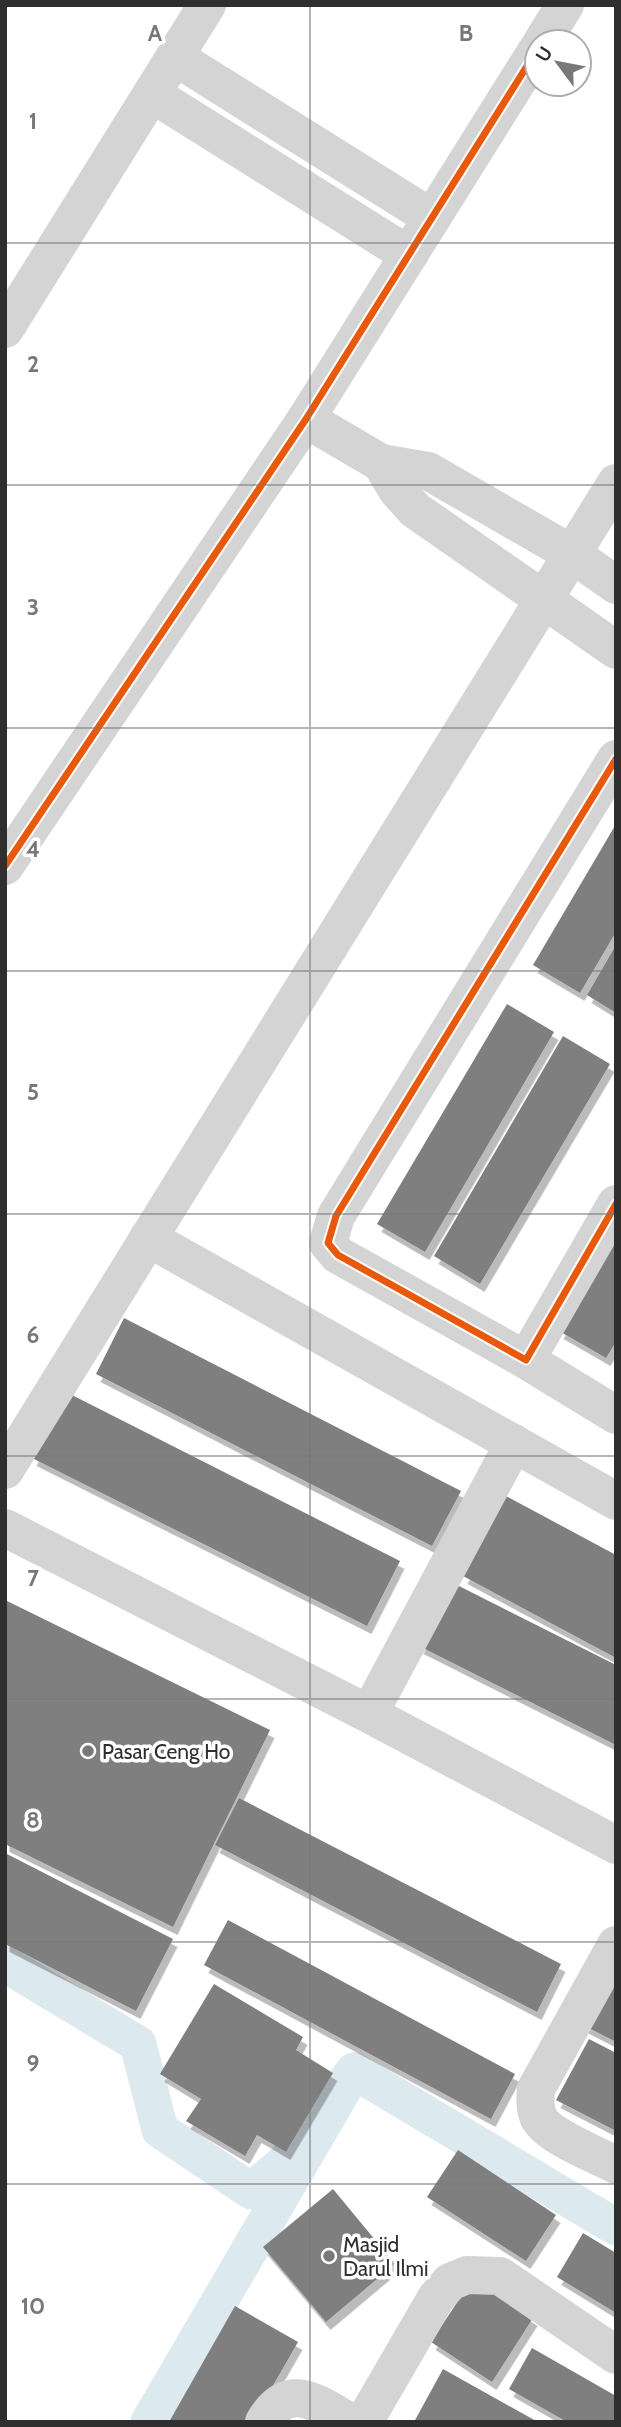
<svg xmlns="http://www.w3.org/2000/svg" width="621" height="2427" font-family="Cabin,sans-serif">
  <defs>
    <filter id="shadow"><feDropShadow dx="4.5" dy="8" stdDeviation="0" flood-color="#0004"/></filter>
  </defs>
  <rect width="100%" height="100%" fill="#fff"/>
  <g fill="none" stroke-linecap="round" stroke-linejoin="round">
    <g stroke="#dce9ef" stroke-width="37">
      <polyline points="5,1964 138,2044 160,2130 251,2191 291,2157 354,2071 149,2422"/>
      <polyline points="354,2071 616,2227"/>
    </g>
  </g>
  <g fill="#7f7f7f" filter="url(#shadow)">
    <polygon points="616,824 616,932 580,993 533,965"/>
    <polygon points="616,945 616,1013 587,995"/>
    <polygon points="507,1004 554,1032 425,1252 377,1224"/>
    <polygon points="563,1036 610,1064 480,1284 434,1256"/>
    <polygon points="616,1234 616,1342 606,1358 559,1331"/>
    <polygon points="124,1318 461,1491 432,1546 96,1374"/>
    <polygon points="66,1392 400,1561 367,1626 32,1458"/>
    <polygon points="506,1496 616,1555 616,1658 463,1576"/>
    <polygon points="451,1582 616,1665 616,1745 419,1646"/>
    <polygon points="5,1600 270,1730 173,1927 5,1844"/>
    <polygon points="239,1798 561,1964 537,2012 215,1845"/>
    <polygon points="5,1853 173,1939 136,2011 5,1944"/>
    <polygon points="228,1920 515,2074 491,2119 204,1965"/>
    <polygon points="616,1959 616,2042 581,2024"/>
    <polygon points="214,1984 303,2037 296,2050 333,2073 286,2152 257,2135 245,2156 186,2121 201,2099 160,2074"/>
    <polygon points="589,2039 616,2053 616,2131 556,2100"/>
    <polygon points="458,2150 556,2215 526,2261 427,2197"/>
    <polygon points="333,2189 395,2264 326,2322 263,2247"/>
    <polygon points="583,2233 616,2253 616,2313 557,2277"/>
    <polygon points="473,2278 533,2318 492,2382 431,2342"/>
    <polygon points="235,2306 298,2342 252,2422 169,2422"/>
    <polygon points="532,2348 616,2396 616,2422 567,2422 509,2389"/>
    <polygon points="443,2369 538,2422 414,2422"/>
  </g>
  <g fill="none" stroke-linecap="round" stroke-linejoin="round">
    <g stroke="#d4d4d4" stroke-width="38">
      <polyline points="542,42 565,5"/>
      <polyline points="175,57 432,218"/>
      <polyline points="152,94 409,255"/>
      <polyline points="5,329 207,5"/>
      <polyline points="306,419 381,463 428,471 572,554 616,585"/>
      <polyline points="381,463 397,490 415,510 616,650"/>
      <polyline points="616,759 336,1216 328,1243 338,1255 526,1360 616,1204"/>
      <polyline points="5,866 306,419 537,50"/>
      <polyline points="148,1238 616,1501"/>
      <polyline points="526,1360 616,1415"/>
      <polyline points="5,1470 616,483"/>
      <polyline points="5,1528 369,1714 616,1845"/>
      <polyline points="369,1714 514,1443"/>
      <path d="M 616,1945 L 536,2089 C 535,2098 535,2108 538,2116 C 545,2135 597,2155 616,2165"/>
      <path d="M 264,2422 C 289,2379 318,2404 350,2422"/>
      <polyline points="364,2422 436,2298 450,2282 467,2275 500,2276 616,2355"/>
    </g>
    <defs>
      <g id="cycleway">
        <polyline points="616,759 336,1216 328,1243 338,1255 526,1360 616,1204"/>
        <polyline points="5,866 306,419 537,50"/>
      </g>
    </defs>
    <use href="#cycleway" stroke="#fff" stroke-width="11"/>
    <use href="#cycleway" stroke="#e8590c" stroke-width="7"/>
  </g>
  <path fill="none" stroke="#787878" stroke-width="2" stroke-opacity="0.55" d="M 310,5 L 310,2422M 5,243 L 616,243M 5,485 L 616,485M 5,728 L 616,728M 5,971 L 616,971M 5,1214 L 616,1214M 5,1456 L 616,1456M 5,1699 L 616,1699M 5,1942 L 616,1942M 5,2184 L 616,2184"/>
  <g fill="#787878" stroke="#fff" stroke-width="2.5">
    <circle cx="88" cy="1751" r="7"/>
    <circle cx="329" cy="2256" r="7"/>
  </g>
  <g text-anchor="middle" dominant-baseline="central" stroke-width="7" stroke-linejoin="round" paint-order="stroke">
    <g font-size="21" fill="#2f2f2f" stroke="#fff" text-anchor="start">
      <text x="102" y="1751">Pasar Ceng Ho</text>
      <text x="343" y="2244">Masjid<tspan x="343" dy="24">Darul Ilmi</tspan></text>
    </g>
  </g>
  <g font-size="23" text-anchor="middle" font-weight="bold" fill="#787878" stroke="#fff" stroke-width="7" stroke-linejoin="round" paint-order="stroke">
    <text x="155" y="41">A</text>
    <text x="466" y="41">B</text>
    <text x="33" y="129">1</text>
    <text x="33" y="372">2</text>
    <text x="33" y="615">3</text>
    <text x="33" y="857">4</text>
    <text x="33" y="1100">5</text>
    <text x="33" y="1343">6</text>
    <text x="33" y="1586">7</text>
    <text x="33" y="1828">8</text>
    <text x="33" y="2071">9</text>
    <text x="33" y="2314">10</text>
  </g>
  <rect width="621" height="2427" fill="none" stroke="#2f2f2f" stroke-width="14"/>
  <g transform="translate(558 63) rotate(302)"><circle r="33" fill="#ffffff" stroke="#acacac" stroke-width="2"/>
  <path d="M0-5L12 26L0 18L-12 26Z" fill="#787878"/>
  <text y="-10" font-size="19" font-weight="bold" text-anchor="middle" fill="#2f2f2f">U</text>
  </g>
</svg>
